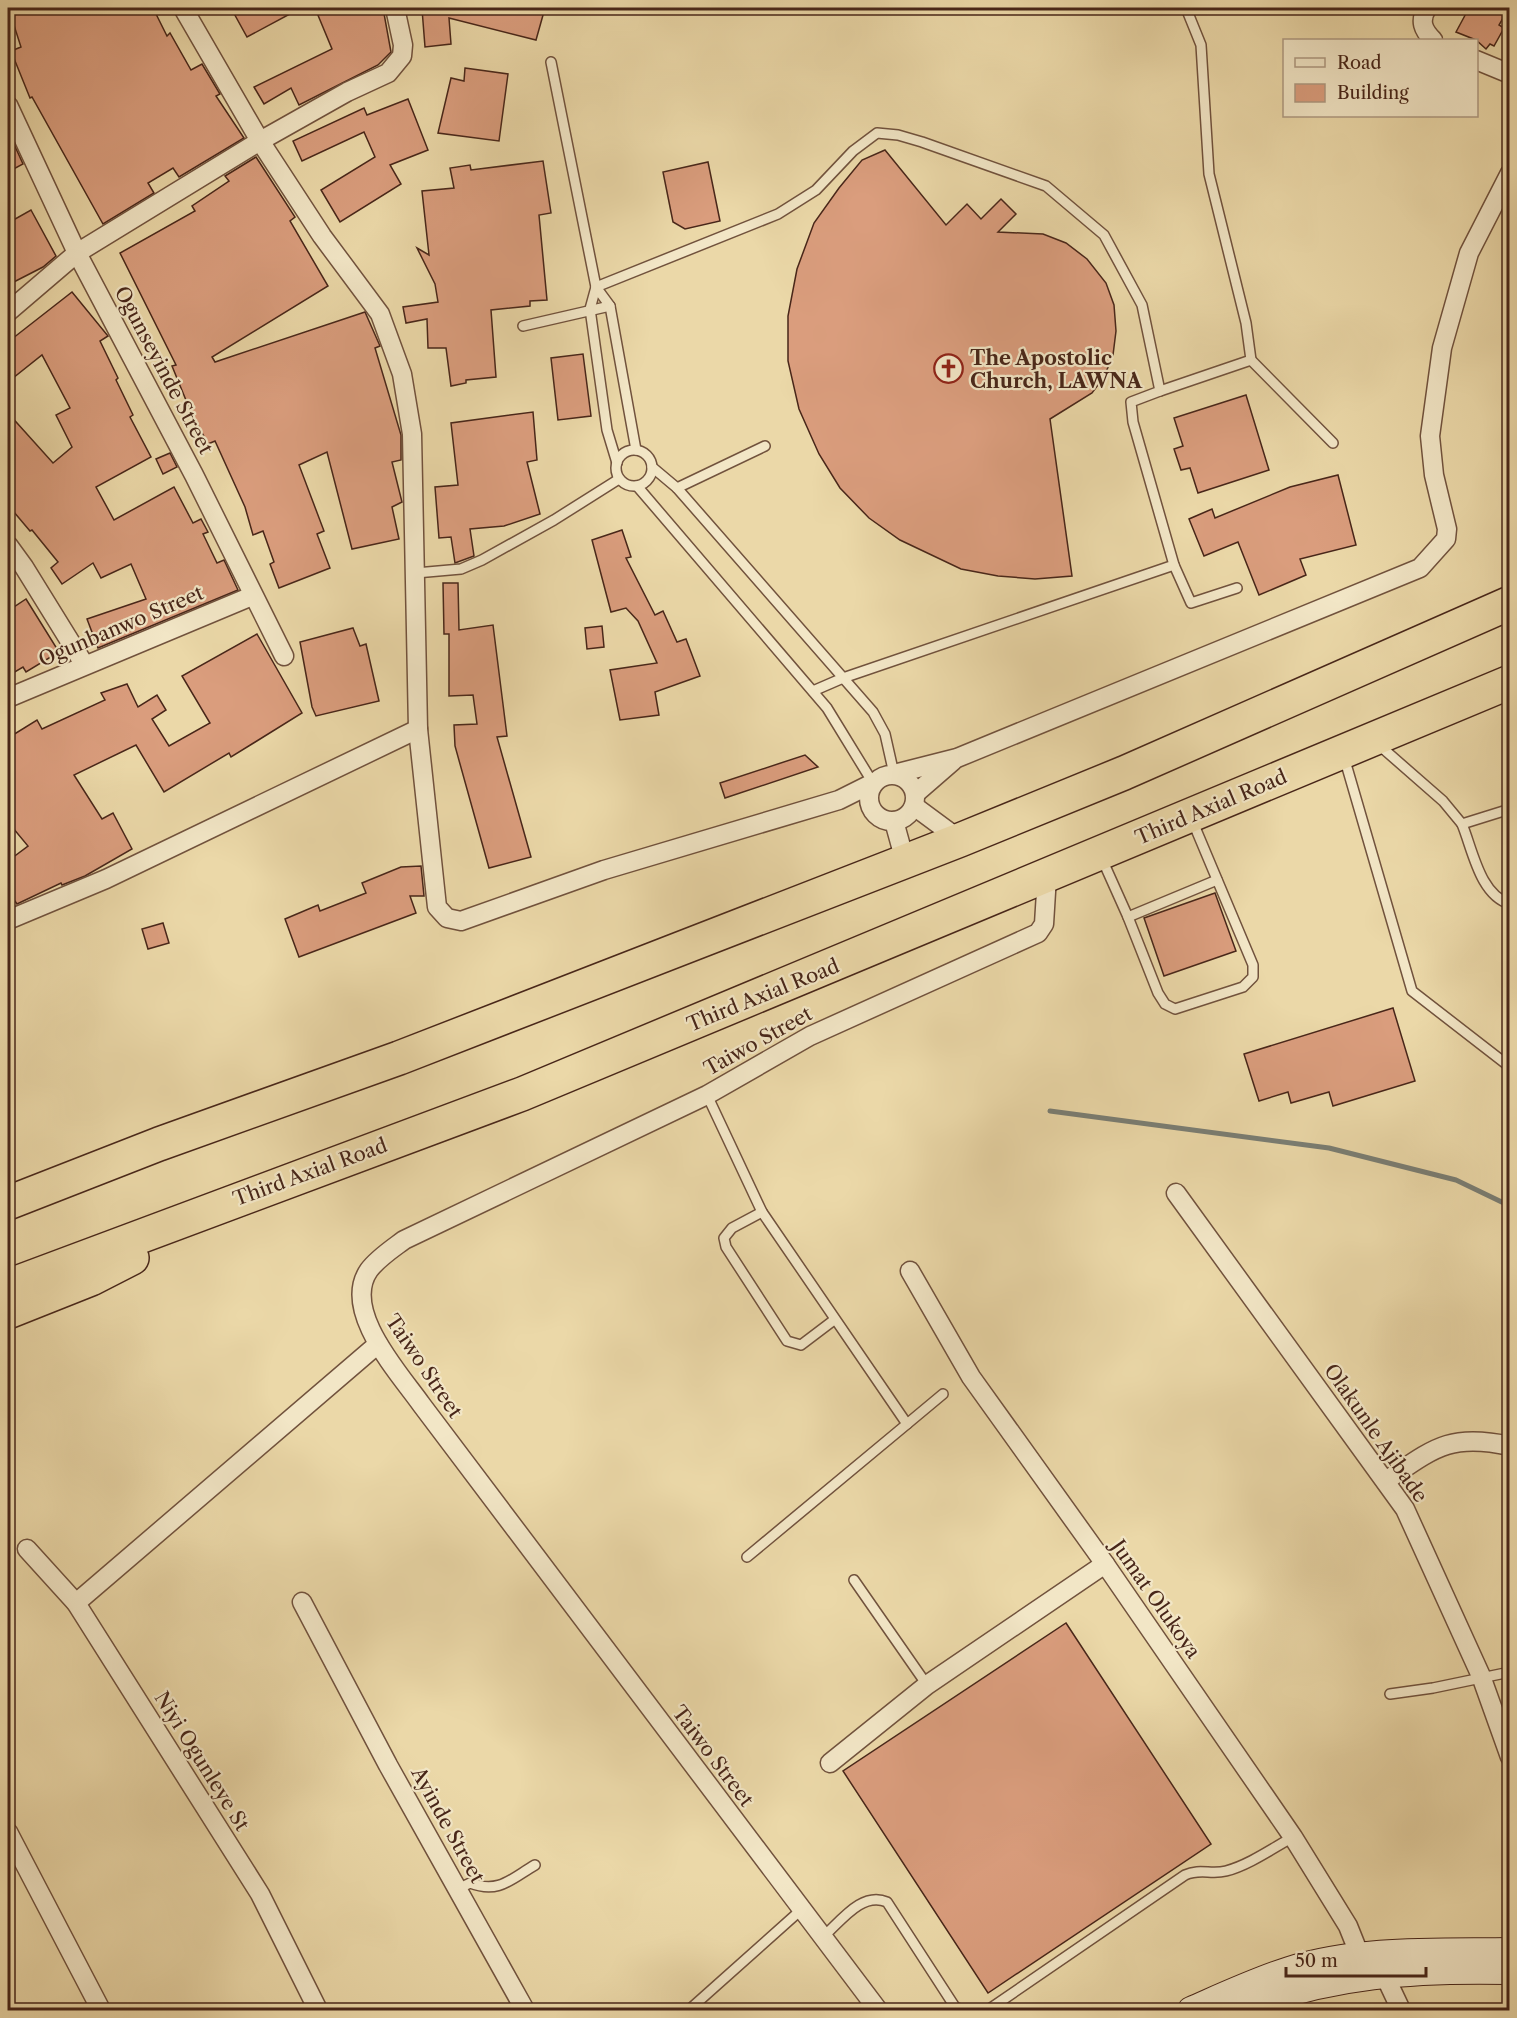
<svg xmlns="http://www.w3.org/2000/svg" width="1517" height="2018" font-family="'Libre Caslon Text',serif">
  <rect width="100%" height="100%" fill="#ebd8a8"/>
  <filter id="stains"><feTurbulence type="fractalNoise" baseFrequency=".00333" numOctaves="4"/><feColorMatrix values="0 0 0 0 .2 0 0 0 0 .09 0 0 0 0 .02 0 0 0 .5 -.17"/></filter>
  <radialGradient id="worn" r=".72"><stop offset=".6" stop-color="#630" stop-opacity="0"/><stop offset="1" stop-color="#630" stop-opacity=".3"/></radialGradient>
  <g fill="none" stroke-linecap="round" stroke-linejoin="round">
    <polyline stroke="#7a7e74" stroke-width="5" points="1050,1111 1329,1148 1456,1180 1510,1206"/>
  </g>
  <g fill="#da9d7d" stroke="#482619" stroke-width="1.5">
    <polygon points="36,8 153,8 167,36 170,33 191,70 202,64 220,94 216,96 244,138 179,177 173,168 148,183 154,193 103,224 32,97 30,98 11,51 21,47 11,16"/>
    <polygon points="231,8 301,8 247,37"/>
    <polygon points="315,8 383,8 391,52 378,65 299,105 291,88 264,104 254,87 332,49"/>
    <polygon points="429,8 545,8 536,40 449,18 451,44 425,47 422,9"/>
    <polygon points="1469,8 1509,8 1499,25 1504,28 1494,46 1490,44 1486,49 1476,40 1456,32"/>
    <polygon points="465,68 508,74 499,141 438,133 451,78 464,81"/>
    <polygon points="408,99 428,150 390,165 401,184 340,222 321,190 375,157 364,132 302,161 293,141 364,108 367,115"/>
    <polygon points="8,131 23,164 8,172"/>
    <polygon points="885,150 946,225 967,204 981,219 1001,199 1016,214 998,232 1043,234 1066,243 1087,259 1106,283 1114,305 1116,331 1113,355 1104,377 1092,393 1050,419 1072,576 1035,579 998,576 961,569 900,540 869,518 840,488 819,454 799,409 788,361 788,316 797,269 814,223 839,188 862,160"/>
    <polygon points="256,157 295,217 290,221 328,286 212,357 215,362 365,312 380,346 375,348 401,435 401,460 392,462 402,502 392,507 399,539 352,549 327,452 299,465 324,531 317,534 330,568 279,588 270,564 274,562 263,531 253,535 245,507 215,441 208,444 190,410 172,366 176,365 120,253 195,211 192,206 229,181 225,176"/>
    <polygon points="543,161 551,213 539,215 547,300 530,301 530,306 491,310 496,377 466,380 466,383 451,386 446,348 428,348 427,319 406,323 403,307 438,302 435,284 417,248 429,255 422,191 454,188 450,168 470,165 471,170"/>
    <polygon points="708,162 720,221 685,229 673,222 663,172"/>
    <polygon points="31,210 56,256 43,267 8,285 8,223"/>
    <polygon points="72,292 108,336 100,341 118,378 116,380 133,415 130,417 151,457 96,487 114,520 174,487 193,523 201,519 208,532 203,534 217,563 224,560 238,590 98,648 87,619 146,599 131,564 101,578 93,563 62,584 51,568 58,562 32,530 30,531 8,505 8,413 53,463 72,447 56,415 70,408 42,355 8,382 8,342"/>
    <polygon points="583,354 591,416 558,420 551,358"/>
    <polygon points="1246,395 1269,470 1198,493 1190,468 1181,470 1174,449 1183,446 1174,418"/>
    <polygon points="533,412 537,460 527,462 540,514 504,526 470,529 474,556 455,563 451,537 439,538 435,487 458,485 451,423"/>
    <polygon points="170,453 177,467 163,474 156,459"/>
    <polygon points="1338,475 1356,545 1300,559 1306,575 1259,595 1238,542 1204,556 1189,519 1212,509 1215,518 1290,487"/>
    <polygon points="622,530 631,557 626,558 655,615 663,611 677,642 686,639 700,676 655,692 659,715 620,720 610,670 657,663 638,621 626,608 611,612 592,540"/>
    <polygon points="443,583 458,583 459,630 493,625 507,736 497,737 531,857 489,868 455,746 454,725 477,724 473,695 449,696 449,634 444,634"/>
    <polygon points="26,599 59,652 26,672 23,667 8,676 8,611"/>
    <polygon points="602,626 604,647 587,649 585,628"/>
    <polygon points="353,628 360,646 366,644 379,701 316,716 312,707 300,642"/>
    <polygon points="257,634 302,713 231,757 229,753 164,792 136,745 74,775 102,819 113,813 132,849 85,876 62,885 61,883 17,904 8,891 8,861 28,846 8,822 8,738 37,720 42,729 105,700 101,693 127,684 138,707 157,695 166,710 152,719 169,746 210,723 182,676"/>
    <polygon points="805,755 818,767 725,798 720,783"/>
    <polygon points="421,866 424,896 410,896 416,913 299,957 285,919 318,905 320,911 366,893 362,883 401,867"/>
    <polygon points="1215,893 1236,951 1164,976 1144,918"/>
    <polygon points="163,923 169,943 148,949 142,929"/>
    <polygon points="1393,1008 1415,1081 1333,1106 1329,1092 1291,1103 1288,1092 1259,1101 1244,1054"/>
    <polygon points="1066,1623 1211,1844 988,1993 843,1771"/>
  </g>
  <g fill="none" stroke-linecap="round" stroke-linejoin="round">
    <defs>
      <g id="service">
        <polyline points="551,62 596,287 610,306 636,450"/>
        <polyline points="596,287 778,214 816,190 853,151 877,133 898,135 922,142 1046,186 1104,235 1142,305 1160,391 1131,402 1133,422 1174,565 843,678 813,691"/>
        <polyline points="596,287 590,309 607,430 617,463"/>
        <polyline points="523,326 610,306"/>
        <polyline points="1251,360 1333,443"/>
        <polyline points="1160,391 1251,360 1246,323 1209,174 1201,45 1186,8"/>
        <circle cx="634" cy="468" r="18"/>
        <polyline points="652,467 677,488 873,712 885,734 894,774"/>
        <polyline points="637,486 827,708 873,783"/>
        <polyline points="677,488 765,446"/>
        <polyline points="1174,565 1191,603 1237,588"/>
        <polyline points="416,573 461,569 482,560 554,520 619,479"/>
        <polyline points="1379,745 1443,801 1462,824 1510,809"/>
        <polyline points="1344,757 1412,991 1510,1067"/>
        <path d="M 1462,824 C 1473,851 1480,895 1510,904"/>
        <polyline points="1102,859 1128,917 1158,993 1165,1004 1175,1009 1243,987 1253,977 1253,965 1192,820"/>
        <polyline points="1128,917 1217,880"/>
        <polyline points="707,1095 762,1212 907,1424 747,1557"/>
        <polyline points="762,1212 732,1228 724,1238 726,1247 787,1341 801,1345 834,1320"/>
        <polyline points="907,1424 943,1394"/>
        <polyline points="854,1580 927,1685"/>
        <polyline points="1390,1694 1433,1688 1510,1672"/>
        <path d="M 458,1889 L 470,1883 C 499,1894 511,1879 535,1865"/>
        <path d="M 823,1937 C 841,1921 862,1891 887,1902 L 955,2007 L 962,2010"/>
        <polyline points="692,2010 690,2009 802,1909"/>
        <path d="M 988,2010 L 1185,1875 C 1200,1868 1211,1875 1226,1871 C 1249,1865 1273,1848 1293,1837"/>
      </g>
      <g id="minor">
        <polyline points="183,8 260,141 322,236 380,314 402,374 412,434 418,729 437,907 447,918 461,921 604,870 839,800 873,783"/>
        <path d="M 1427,8 C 1419,21 1423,30 1433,40"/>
        <polyline points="1476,60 1510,74"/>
        <polyline points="8,105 77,253 194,475 284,656"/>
        <polyline points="8,312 77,253 260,141 347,92 388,73 402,56 403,45 395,8"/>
        <polyline points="8,545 24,567 84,664"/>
        <polyline points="8,698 252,596"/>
        <polyline points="894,774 957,758 1420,568 1446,539 1447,529 1434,475 1430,436 1442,348 1469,253 1510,173"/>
        <circle cx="892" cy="798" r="23"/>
        <polyline points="915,794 953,761"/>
        <polyline points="914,806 960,840"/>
        <polyline points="894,821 905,861"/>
        <polyline points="8,920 106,879 418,729"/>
        <polyline points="1176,1193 1405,1509 1481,1676 1510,1757"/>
        <polyline points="910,1271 971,1377 1105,1564 1293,1837 1348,1926 1360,1956"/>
        <path d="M 1387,1480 C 1434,1448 1450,1433 1510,1446"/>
        <polyline points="27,1549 76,1603 260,1894 318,2010"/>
        <polyline points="302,1602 388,1765 525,2010"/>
        <polyline points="76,1603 378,1344"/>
        <polyline points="830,1763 927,1685 1105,1564"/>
        <polyline points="8,1832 101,2010"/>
        <polyline points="1384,1974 1401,2010"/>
        <path d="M 878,2010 L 421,1404 C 399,1373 341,1310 369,1270 C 378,1258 392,1249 404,1240 L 707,1095 L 810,1036 L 1038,933 L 1044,924 L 1047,876"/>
      </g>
      <g id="secondary">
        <path d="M 1191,2010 C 1223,1996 1255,1981 1289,1970 C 1359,1948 1437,1952 1510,1951"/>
        <path d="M 1241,2010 C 1327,1974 1417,1969 1510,1971"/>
      </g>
      <g id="motorway">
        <polyline points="8,1203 159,1144 399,1058 960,840 1124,773 1510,603"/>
        <polyline points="8,1286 522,1094 1510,682"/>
        <polyline points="8,1312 91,1279 132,1258"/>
      </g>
    </defs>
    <use href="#service" stroke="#71523d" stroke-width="12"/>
    <use href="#minor" stroke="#71523d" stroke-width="21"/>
    <use href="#secondary" stroke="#482619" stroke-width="28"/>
    <use href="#motorway" stroke="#482619" stroke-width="36"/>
    <use href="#service" stroke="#f2e6c6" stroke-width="9"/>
    <use href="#minor" stroke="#f2e6c6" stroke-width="18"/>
    <use href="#secondary" stroke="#f2e6c6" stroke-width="26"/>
    <use href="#motorway" stroke="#ebd8a8" stroke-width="33"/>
  </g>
  <defs>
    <symbol id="church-ring" viewBox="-11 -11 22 22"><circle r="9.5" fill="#f2e6c6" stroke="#8f2418" stroke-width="1.5"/><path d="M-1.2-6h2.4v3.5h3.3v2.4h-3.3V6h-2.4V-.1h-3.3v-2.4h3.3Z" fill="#8f2418"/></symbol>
  </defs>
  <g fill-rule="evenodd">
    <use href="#church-ring" x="932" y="352" width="33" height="33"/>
  </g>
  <g text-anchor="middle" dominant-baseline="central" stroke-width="4.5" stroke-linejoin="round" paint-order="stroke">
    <g font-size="20" font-weight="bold" fill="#482619" stroke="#f2e6c6" text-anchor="start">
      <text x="970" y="358">The Apostolic<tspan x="970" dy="23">Church, LAWNA</tspan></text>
    </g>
    <g font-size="20" fill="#482619" stroke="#f2e6c6">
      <text transform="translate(164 370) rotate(62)">Ogunseyinde Street</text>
      <text transform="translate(121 626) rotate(-23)">Ogunbanwo Street</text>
      <text transform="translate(1211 807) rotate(-23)">Third Axial Road</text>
      <text transform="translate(763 995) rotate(-22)">Third Axial Road</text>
      <text transform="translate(758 1041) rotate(-29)">Taiwo Street</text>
      <text transform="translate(310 1172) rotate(-20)">Third Axial Road</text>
      <text transform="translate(424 1366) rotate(56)">Taiwo Street</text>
      <text transform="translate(1376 1433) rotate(55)">Olakunle Ajibade</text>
      <text transform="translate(1156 1599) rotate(55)">Jumat Olukoya</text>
      <text transform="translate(713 1756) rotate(53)">Taiwo Street</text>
      <text transform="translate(202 1761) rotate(58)">Niyi Ogunleye St</text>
      <text transform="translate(448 1825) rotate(61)">Ayinde Street</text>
    </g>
  </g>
  <rect width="1517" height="2018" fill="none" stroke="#ebd8a8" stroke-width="30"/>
  <rect x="9" y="9" width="1499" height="2000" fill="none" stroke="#482619" stroke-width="3"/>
  <rect x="15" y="15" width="1487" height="1988" fill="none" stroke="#482619" stroke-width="1.5"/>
  <rect x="1283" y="39" width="195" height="78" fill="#f2e6c6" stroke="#ae9981" stroke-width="1.5"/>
  <rect x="1295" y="58" width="30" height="9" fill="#f2e6c6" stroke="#ae9981" stroke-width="1.5"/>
  <text x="1337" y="69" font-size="18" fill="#482619">Road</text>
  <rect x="1295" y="84" width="30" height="18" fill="#da9d7d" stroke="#ae9981" stroke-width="1.5"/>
  <text x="1337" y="99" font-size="18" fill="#482619">Building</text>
  <path d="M1286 1967v9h140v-9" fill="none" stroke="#482619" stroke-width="3"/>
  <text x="1295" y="1967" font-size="18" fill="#482619" stroke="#f2e6c6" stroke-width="4.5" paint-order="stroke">50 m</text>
  <rect width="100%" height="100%" filter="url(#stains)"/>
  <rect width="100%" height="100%" fill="url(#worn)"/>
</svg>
